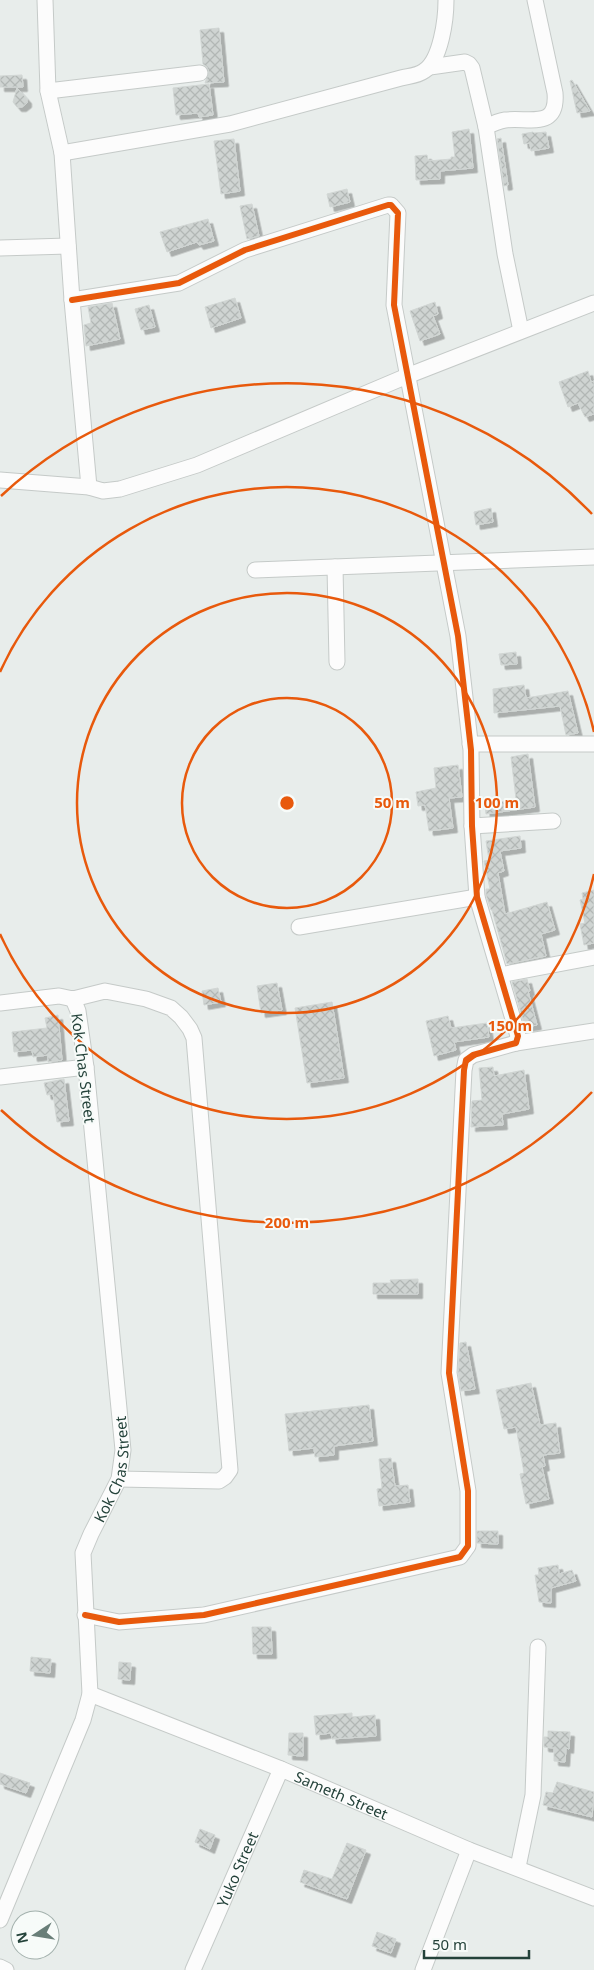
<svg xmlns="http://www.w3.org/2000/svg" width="594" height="1970" font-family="'Noto Sans',sans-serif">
  <defs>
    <pattern id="building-cross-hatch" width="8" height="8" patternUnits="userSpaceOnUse" patternTransform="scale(1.25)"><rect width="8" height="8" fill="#cfd4d2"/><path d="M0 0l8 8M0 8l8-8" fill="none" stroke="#b2b7b5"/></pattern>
    <filter id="shadow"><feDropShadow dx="4.5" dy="4.5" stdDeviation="0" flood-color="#0004"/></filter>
  </defs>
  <rect width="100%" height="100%" fill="#e8edeb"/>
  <g fill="url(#building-cross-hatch)" stroke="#d1d6d4" filter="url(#shadow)">
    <polygon points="219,28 224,82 205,83 209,72 207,67 203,64 200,30"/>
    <polygon points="22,75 23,87 0,87 0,76"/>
    <polygon points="572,80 590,111 577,113 570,81"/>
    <polygon points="209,84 213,115 199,117 198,113 176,115 173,88"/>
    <polygon points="17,88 27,99 27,103 22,107 17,107 13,102"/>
    <polygon points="469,129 473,168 440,171 440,179 416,180 415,156 427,155 428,161 451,159 451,157 455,157 452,132"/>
    <polygon points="533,132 534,133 546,132 549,148 531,151 530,143 524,144 522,134"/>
    <polygon points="501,138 508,185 504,186 497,139"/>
    <polygon points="234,139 240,191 221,194 214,141"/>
    <polygon points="347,189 350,202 330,207 327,194"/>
    <polygon points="252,204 259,236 247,239 240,206"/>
    <polygon points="208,219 214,241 199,245 197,242 167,252 160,232"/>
    <polygon points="235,298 241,318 211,328 205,307"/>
    <polygon points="435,302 438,314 433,316 440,334 420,341 410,311"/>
    <polygon points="112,303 120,339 86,346 84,325 91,323 88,307"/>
    <polygon points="149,305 155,327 141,330 135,309"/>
    <polygon points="588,371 591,382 594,381 594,414 585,417 578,403 568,407 559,382"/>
    <polygon points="491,508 493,522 476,525 474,512"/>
    <polygon points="516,652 517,664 501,665 499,654"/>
    <polygon points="524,685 526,698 568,691 578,733 566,735 560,706 494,713 493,689"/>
    <polygon points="528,754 535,807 486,814 485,805 516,799 511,757"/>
    <polygon points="458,765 462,797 449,798 453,828 429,831 425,805 418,806 416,792 436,788 434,768"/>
    <polygon points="520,836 521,848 500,851 504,871 498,873 505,914 547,902 555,930 541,934 546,956 507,964 492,910 491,910 486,895 486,889 490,889 484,861 489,860 486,841"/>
    <polygon points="594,890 594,943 584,945 580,924 585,923 580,900 583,899 582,893"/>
    <polygon points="527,979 530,991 528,991 537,1025 525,1027 512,982"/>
    <polygon points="277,983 282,1010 261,1013 257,986"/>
    <polygon points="218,988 221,1002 204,1005 202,991"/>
    <polygon points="332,1002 344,1078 307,1083 295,1008"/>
    <polygon points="58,1015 62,1060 48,1062 48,1055 33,1057 32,1050 14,1052 12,1032 47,1028 45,1018"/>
    <polygon points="448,1016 451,1028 487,1023 489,1037 454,1042 456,1050 434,1056 426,1021"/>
    <polygon points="493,1067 494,1076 524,1070 529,1109 502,1114 503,1125 471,1127 472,1101 482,1100 479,1068"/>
    <polygon points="64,1079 69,1121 57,1122 53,1094 47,1095 44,1083"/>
    <polygon points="418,1279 418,1294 373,1294 373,1283 391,1283 390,1280"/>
    <polygon points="466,1342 475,1389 461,1391 458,1372 460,1343"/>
    <polygon points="531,1383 540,1425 556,1423 560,1453 543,1455 545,1466 542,1467 549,1499 526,1504 520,1474 524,1473 516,1427 504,1429 496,1390"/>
    <polygon points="369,1405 373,1441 334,1446 334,1455 315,1457 314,1448 289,1451 285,1414"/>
    <polygon points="391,1458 395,1486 408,1485 410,1502 379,1506 377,1489 382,1488 379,1459"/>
    <polygon points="477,1531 498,1531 498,1544 477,1543"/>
    <polygon points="558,1565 559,1574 572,1570 576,1581 551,1588 551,1603 539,1602 535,1575 539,1575 538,1568"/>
    <polygon points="252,1627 271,1627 272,1654 253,1654"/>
    <polygon points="31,1657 51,1659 50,1673 30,1671"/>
    <polygon points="119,1662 131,1663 130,1680 118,1679"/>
    <polygon points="352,1713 352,1717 375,1715 376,1736 332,1739 331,1733 316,1735 314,1716"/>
    <polygon points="548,1731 570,1732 569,1749 566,1748 565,1762 554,1761 554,1748 544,1747 544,1737 548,1737"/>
    <polygon points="289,1733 303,1733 303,1756 288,1755"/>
    <polygon points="0,1773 30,1783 26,1793 0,1784"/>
    <polygon points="557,1782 594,1792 592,1817 543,1805 546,1792 553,1793"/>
    <polygon points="200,1829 215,1835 210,1849 195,1842"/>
    <polygon points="347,1843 366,1850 347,1899 300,1882 304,1870 332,1879"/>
    <polygon points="377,1932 396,1939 391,1953 372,1946"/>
  </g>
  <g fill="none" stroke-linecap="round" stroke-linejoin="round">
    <defs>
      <g id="minor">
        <polyline points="45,0 48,91 62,153 72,300 89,487"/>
        <polyline points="430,67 465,62 469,64 472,68 486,127 505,254 521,331"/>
        <polyline points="48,91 200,73"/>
        <path d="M 486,127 C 492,124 498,121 505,120 C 529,117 558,130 555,93 L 535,0"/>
        <path d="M 62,153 L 230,124 L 401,78 C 409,76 417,76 424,71 C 441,60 446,19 446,0"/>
        <polyline points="0,248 68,246"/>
        <polyline points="72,300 179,283 245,250 388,205 391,205 398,213 394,305 458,636 471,750 472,826 477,897 518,1036 516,1043 473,1055 466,1060 464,1070 449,1373 468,1491 468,1546 460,1557 204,1615 119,1622 85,1615"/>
        <polyline points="0,480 89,487 103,491 120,489 197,465 407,376 594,303"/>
        <polyline points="335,567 337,662"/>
        <polyline points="255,570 594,557"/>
        <polyline points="470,744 594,744"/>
        <polyline points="472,826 553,821"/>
        <polyline points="299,927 477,897"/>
        <polyline points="500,975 594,957"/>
        <polyline points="0,1003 59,996 73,999 105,991 146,999 171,1008 181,1017 190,1029 194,1038 230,1470 225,1477 219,1481 119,1479"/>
        <polyline points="516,1043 594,1031"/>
        <polyline points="0,1077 86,1067"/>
        <path id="s1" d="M 90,1694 L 281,1769 L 469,1850 L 594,1898"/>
        <polyline points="518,1867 533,1795 538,1647"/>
        <path id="s2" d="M 0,1920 L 83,1720 L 90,1694 L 83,1553 L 91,1534 L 119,1479 L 123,1450 L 86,1067 L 78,1011 L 73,999"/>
        <polyline points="0,1967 6,1970"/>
        <path id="s3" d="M 193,1970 L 281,1769"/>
        <polyline points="423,1970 469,1850"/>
      </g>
    </defs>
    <use href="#minor" stroke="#c5cac8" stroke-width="17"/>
    <use href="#minor" stroke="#fcfcfc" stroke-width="15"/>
    <defs>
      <polyline id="cycleway" points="72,300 179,283 245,250 388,205 391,205 398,213 394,305 458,636 471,750 472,826 477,897 518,1036 516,1043 473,1055 466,1060 464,1070 449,1373 468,1491 468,1546 460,1557 204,1615 119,1622 85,1615"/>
    </defs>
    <use href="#cycleway" stroke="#f7fbf9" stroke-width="9"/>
    <use href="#cycleway" stroke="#e8590c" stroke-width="6"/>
  </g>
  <g fill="none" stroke="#e8590c" stroke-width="2.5">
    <circle cx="287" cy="803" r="105"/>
    <circle cx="287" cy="803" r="210"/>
    <path d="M594 874A315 315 0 0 1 0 934M0 672A315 315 0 0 1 594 732"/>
    <path d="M592 1092A420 420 0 0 1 1 1110M1 496A420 420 0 0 1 592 514"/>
  </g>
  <g text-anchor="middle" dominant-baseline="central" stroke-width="4" stroke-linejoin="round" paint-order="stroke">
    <g font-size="15" fill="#24423a" stroke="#f7fbf9">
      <text transform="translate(84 1068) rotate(83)">Kok Chas Street</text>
      <text stroke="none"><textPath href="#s2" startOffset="475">Kok Chas Street</textPath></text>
      <text stroke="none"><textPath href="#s1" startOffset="271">Sameth Street</textPath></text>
      <text stroke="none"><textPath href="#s3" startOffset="110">Yuko Street</textPath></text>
    </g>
  </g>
  <circle cx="287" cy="803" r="8" fill="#e8590c" stroke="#f7fbf9" stroke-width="2.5"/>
  <g font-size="15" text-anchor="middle" font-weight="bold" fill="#e8590c" stroke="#f7fbf9" stroke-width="4" stroke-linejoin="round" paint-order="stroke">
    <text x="392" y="808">50 m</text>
    <text x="497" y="808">100 m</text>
    <text x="510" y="1031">150 m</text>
    <text x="287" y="1228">200 m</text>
  </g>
  <g transform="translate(35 1935) rotate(258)"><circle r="24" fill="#f7fbf9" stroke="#a3b1ad"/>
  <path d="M0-4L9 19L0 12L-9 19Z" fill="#697e78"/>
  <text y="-8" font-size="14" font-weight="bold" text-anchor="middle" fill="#24423a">N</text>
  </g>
  <path d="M424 1950v8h105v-8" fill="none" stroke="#24423a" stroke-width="2.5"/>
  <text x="432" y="1950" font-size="15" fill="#24423a" stroke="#f7fbf9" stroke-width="4" paint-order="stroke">50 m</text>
</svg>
